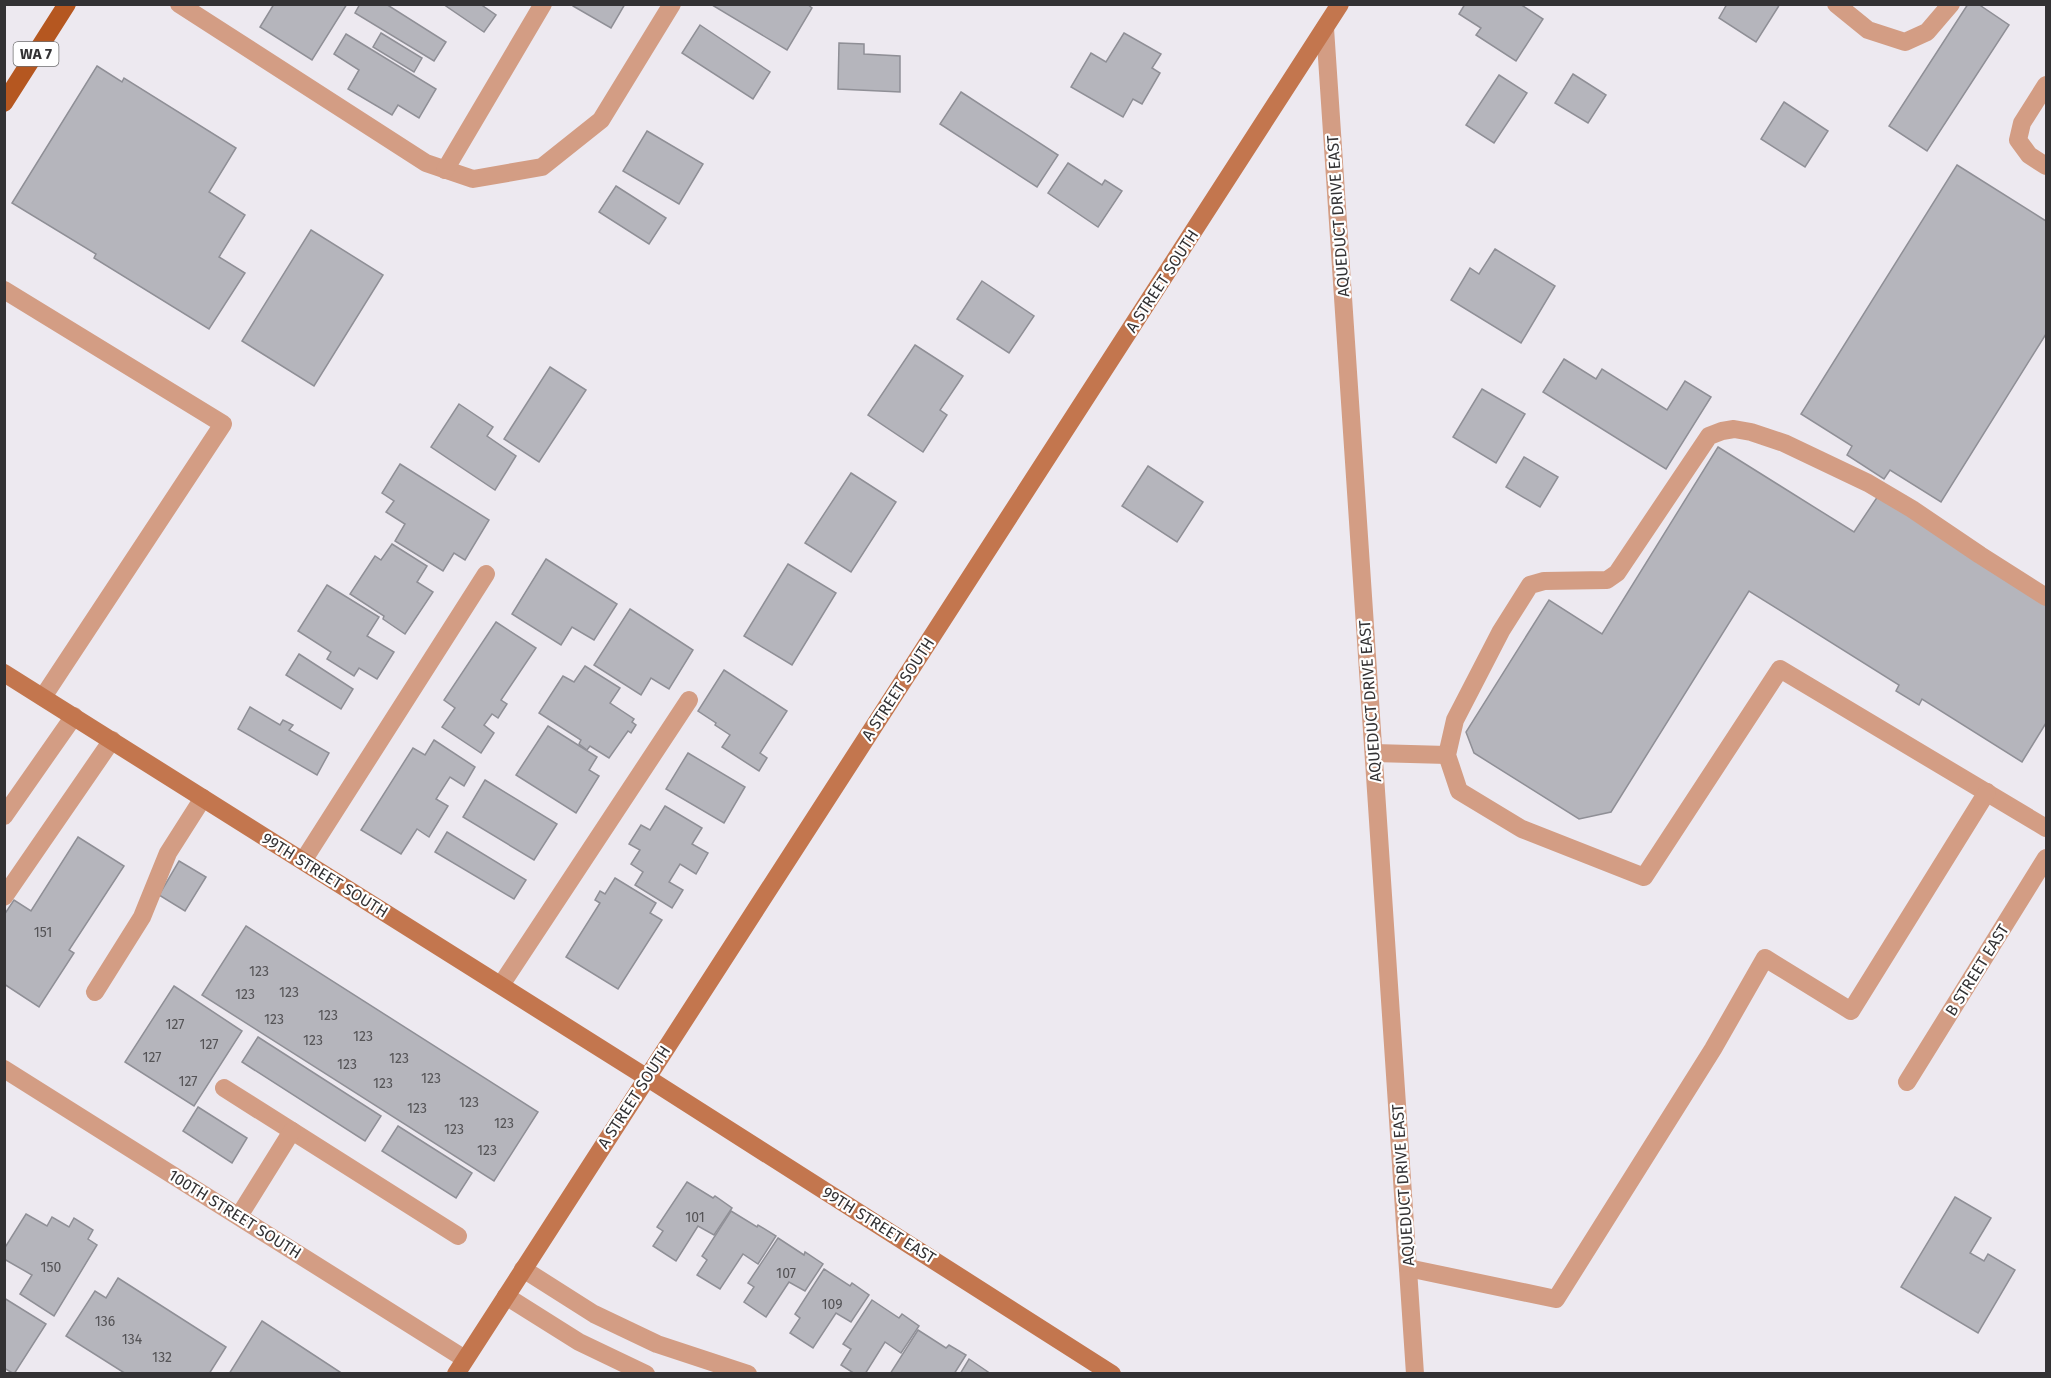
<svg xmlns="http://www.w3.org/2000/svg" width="2051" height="1378" font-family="'Fira Sans',sans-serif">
  <rect width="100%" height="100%" fill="#ede9f0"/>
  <g fill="#b5b5bc" stroke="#8f8f96" stroke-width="1.5">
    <polygon points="274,4 347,4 312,60 260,27"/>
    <polygon points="360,4 386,4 446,42 434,61 355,13"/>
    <polygon points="443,4 480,4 496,15 484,32"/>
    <polygon points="573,4 625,4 611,28 573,6"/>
    <polygon points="807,4 812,8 787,50 712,5"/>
    <polygon points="1465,4 1520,4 1543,19 1516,61 1476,35 1481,28 1459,14"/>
    <polygon points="1727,4 1780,4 1756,42 1719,18"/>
    <polygon points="1968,4 1978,4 2009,25 1927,151 1889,126"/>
    <polygon points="700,25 770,72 753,99 682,53"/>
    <polygon points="381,33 422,58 414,72 373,47"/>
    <polygon points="1124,33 1161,54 1152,68 1160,73 1142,104 1133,99 1123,117 1071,87 1091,53 1106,62"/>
    <polygon points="346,34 436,89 419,118 398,105 392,115 348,89 359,70 334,54"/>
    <polygon points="839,43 864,44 864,54 900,56 900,92 838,89"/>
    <polygon points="97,66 122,82 124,78 236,148 209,192 245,215 219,257 245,273 209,329 94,258 96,254 12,203"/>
    <polygon points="1573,74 1606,95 1588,123 1555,103"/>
    <polygon points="1499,75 1527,93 1494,143 1466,125"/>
    <polygon points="961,92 1058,155 1037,187 940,124"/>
    <polygon points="1784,102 1828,131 1805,167 1761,139"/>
    <polygon points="647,131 703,164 679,204 623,171"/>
    <polygon points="1068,163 1102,185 1105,180 1122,191 1098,227 1048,193"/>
    <polygon points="1957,165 2046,221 2046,334 1941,502 1890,470 1884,479 1847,455 1852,446 1801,414"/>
    <polygon points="616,186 666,218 649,244 599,212"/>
    <polygon points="311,230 383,275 314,386 242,341"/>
    <polygon points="1495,249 1555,286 1521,343 1451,300 1470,268 1479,274"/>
    <polygon points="982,281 1034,316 1009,353 957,319"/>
    <polygon points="915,345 963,376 940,410 947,415 923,452 868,415"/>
    <polygon points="1564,359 1596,379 1602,369 1667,410 1685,381 1711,397 1666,469 1543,392"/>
    <polygon points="550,367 586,390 539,462 504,439"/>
    <polygon points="1482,389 1525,414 1496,463 1453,437"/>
    <polygon points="459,404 493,427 487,436 516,456 495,490 431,447"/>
    <polygon points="1718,447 1854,532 1878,496 2046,602 2046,723 2022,762 1922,699 1919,705 1896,691 1899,685 1749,591 1611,812 1579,819 1474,753 1466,732 1549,600 1602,634"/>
    <polygon points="1524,457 1558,477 1540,507 1506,487"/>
    <polygon points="400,464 489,520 465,560 454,553 443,571 395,541 405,524 386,512 394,501 382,493"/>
    <polygon points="1148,466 1203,502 1177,542 1122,506"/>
    <polygon points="851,473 896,502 851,572 805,543"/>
    <polygon points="392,544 427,566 417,582 433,592 405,634 383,619 384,616 350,594 375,556 381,560"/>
    <polygon points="546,559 617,604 594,640 572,627 561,645 512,614"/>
    <polygon points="788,564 836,593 792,665 744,636"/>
    <polygon points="327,585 379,617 367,636 394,652 377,679 359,668 354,676 327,659 331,652 298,631"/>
    <polygon points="630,609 693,650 669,689 651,678 641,695 594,665"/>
    <polygon points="496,622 536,648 501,700 507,704 498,718 492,714 484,725 494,733 481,753 442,727 455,708 444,700"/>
    <polygon points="299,654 353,689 341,709 286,675"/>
    <polygon points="585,666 620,688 610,703 634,719 632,722 636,725 631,733 628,731 609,758 590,746 587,750 579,744 581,740 539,713 563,676 574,682"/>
    <polygon points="724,670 787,711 760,753 767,758 759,771 722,747 730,735 715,725 716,723 698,711"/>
    <polygon points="250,707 280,725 283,720 293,725 289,730 329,753 317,775 238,729"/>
    <polygon points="548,726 597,757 589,770 599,776 576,813 516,775"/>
    <polygon points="434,740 475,767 464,786 450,777 436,799 448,806 429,837 417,829 401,854 361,830 413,748 425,755"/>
    <polygon points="688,753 745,787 724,823 666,789"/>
    <polygon points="485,780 557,824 534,860 463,817"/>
    <polygon points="665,806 702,828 692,844 708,853 696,874 680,864 669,882 683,890 672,908 635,885 643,872 631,864 640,850 629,844 641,825 650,830"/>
    <polygon points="447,832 526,880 514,899 435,852"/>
    <polygon points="78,837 124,866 69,950 74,953 39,1007 4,984 4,915 14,900 31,911"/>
    <polygon points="179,861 206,877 185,911 159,895"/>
    <polygon points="615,878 656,903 650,913 662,920 618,989 566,957 600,903 595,900 600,891 605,894"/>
    <polygon points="246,926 538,1112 494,1181 202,995"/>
    <polygon points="174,986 242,1031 194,1106 125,1062"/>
    <polygon points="258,1037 381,1116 365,1141 242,1062"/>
    <polygon points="198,1107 247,1138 232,1163 183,1131"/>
    <polygon points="398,1126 472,1173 456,1198 382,1151"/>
    <polygon points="687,1182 713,1198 715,1196 732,1208 714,1235 698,1226 676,1261 653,1246 663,1231 657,1227"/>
    <polygon points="1955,1197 1991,1218 1970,1253 1984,1261 1988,1254 2015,1270 1978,1333 1901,1287"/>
    <polygon points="731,1211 757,1227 758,1225 776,1236 758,1264 743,1254 720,1289 697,1275 707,1260 702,1256"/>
    <polygon points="26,1214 47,1226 52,1217 69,1227 74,1218 93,1230 88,1239 97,1245 54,1316 20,1294 32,1275 4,1259 4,1249"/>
    <polygon points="778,1238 804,1255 805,1252 823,1264 805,1291 789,1282 766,1317 744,1302 754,1287 748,1283"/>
    <polygon points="824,1269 850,1286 852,1283 869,1295 851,1322 836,1313 813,1348 790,1333 800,1318 795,1314"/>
    <polygon points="118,1278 226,1347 209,1374 126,1374 66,1336 95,1291 106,1298"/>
    <polygon points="4,1298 46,1324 14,1374 4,1368"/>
    <polygon points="872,1300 899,1318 902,1314 919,1326 901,1353 885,1342 865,1374 855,1374 841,1365 851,1349 843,1344"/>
    <polygon points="262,1321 343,1374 229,1374"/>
    <polygon points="918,1330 946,1348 949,1345 966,1355 954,1374 890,1374"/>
    <polygon points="969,1359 991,1374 960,1374"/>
  </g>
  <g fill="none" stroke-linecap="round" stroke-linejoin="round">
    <g stroke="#d39d84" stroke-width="18">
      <polyline points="179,4 426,163 473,179 542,167 601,120 672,4"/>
      <polyline points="1836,4 1868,30 1905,42 1927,32 1951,4"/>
      <polyline points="2046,85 2022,123 2018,140 2029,155 2046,166"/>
      <polyline points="445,170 543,4"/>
      <polyline points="4,290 223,424 43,697"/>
      <polyline points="2046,597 1980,555 1912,509 1868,483 1784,443 1751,432 1734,429 1722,431 1709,436 1617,573 1607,580 1544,581 1530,585 1501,631 1455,720 1447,755 1459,791 1522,829 1644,877 1780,669 2046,828"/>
      <polyline points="1374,753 1447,755"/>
      <polyline points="4,816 74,716"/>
      <polyline points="303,861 486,574"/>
      <polyline points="4,897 112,740"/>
      <polyline points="501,985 689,700"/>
      <polyline points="95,992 142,917 168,853 203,798"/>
      <polyline points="224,1088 458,1236"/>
      <polyline points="239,1216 292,1131"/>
      <polyline points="1408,1268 1556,1299 1713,1049 1765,958 1851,1011 1987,792"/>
    </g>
    <g stroke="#d39d84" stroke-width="18">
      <polyline points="1325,28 1415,1374"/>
      <polyline points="4,1069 465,1359"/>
      <polyline points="1907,1082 2046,858"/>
      <polyline points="523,1269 594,1314 657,1344 748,1374"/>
      <polyline points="506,1296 579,1342 646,1374"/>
    </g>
    <g stroke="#c3764e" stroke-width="18">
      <polyline points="4,673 646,1077 1112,1374"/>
      <polyline points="456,1374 1340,4"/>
    </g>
    <polyline stroke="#b55720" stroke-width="18" points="4,103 67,4"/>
  </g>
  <g text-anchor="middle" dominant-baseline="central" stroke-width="4.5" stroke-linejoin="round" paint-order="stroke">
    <g font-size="14" fill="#545356">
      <text x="43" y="932">151</text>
      <text x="259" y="971">123</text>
      <text x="289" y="992">123</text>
      <text x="245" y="994">123</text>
      <text x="328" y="1015">123</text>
      <text x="274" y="1019">123</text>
      <text x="175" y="1024">127</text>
      <text x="363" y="1036">123</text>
      <text x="313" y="1040">123</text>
      <text x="209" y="1044">127</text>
      <text x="152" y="1057">127</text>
      <text x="399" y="1058">123</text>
      <text x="347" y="1064">123</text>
      <text x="431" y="1078">123</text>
      <text x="188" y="1081">127</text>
      <text x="383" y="1083">123</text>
      <text x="469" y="1102">123</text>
      <text x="417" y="1108">123</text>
      <text x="504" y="1123">123</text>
      <text x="454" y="1129">123</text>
      <text x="487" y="1150">123</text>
      <text x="695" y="1217">101</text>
      <text x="51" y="1267">150</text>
      <text x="786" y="1273">107</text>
      <text x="832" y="1304">109</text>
      <text x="105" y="1321">136</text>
      <text x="132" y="1339">134</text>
      <text x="162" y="1357">132</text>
    </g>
    <rect fill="#fff" stroke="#707071" stroke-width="1.5" x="13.5" y="42" width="45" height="24" rx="4.5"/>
    <g font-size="15" font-weight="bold" fill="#333234">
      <text x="36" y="54">WA 7</text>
    </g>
    <g font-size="16" fill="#333234" stroke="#fff">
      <text transform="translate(1338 216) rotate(-94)">AQUEDUCT DRIVE EAST</text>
      <text transform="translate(1162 281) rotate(-57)">A STREET SOUTH</text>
      <text transform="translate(898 689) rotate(-57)">A STREET SOUTH</text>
      <text transform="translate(1370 701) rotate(-94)">AQUEDUCT DRIVE EAST</text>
      <text transform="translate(325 875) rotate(32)">99TH STREET SOUTH</text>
      <text transform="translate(1977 970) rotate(-58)">B STREET EAST</text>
      <text transform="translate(634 1097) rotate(-57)">A STREET SOUTH</text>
      <text transform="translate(1403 1185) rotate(-94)">AQUEDUCT DRIVE EAST</text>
      <text transform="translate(235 1214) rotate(32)">100TH STREET SOUTH</text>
      <text transform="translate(879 1225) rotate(32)">99TH STREET EAST</text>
    </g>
  </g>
  <rect width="2051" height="1378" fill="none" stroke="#333234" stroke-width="12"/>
</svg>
